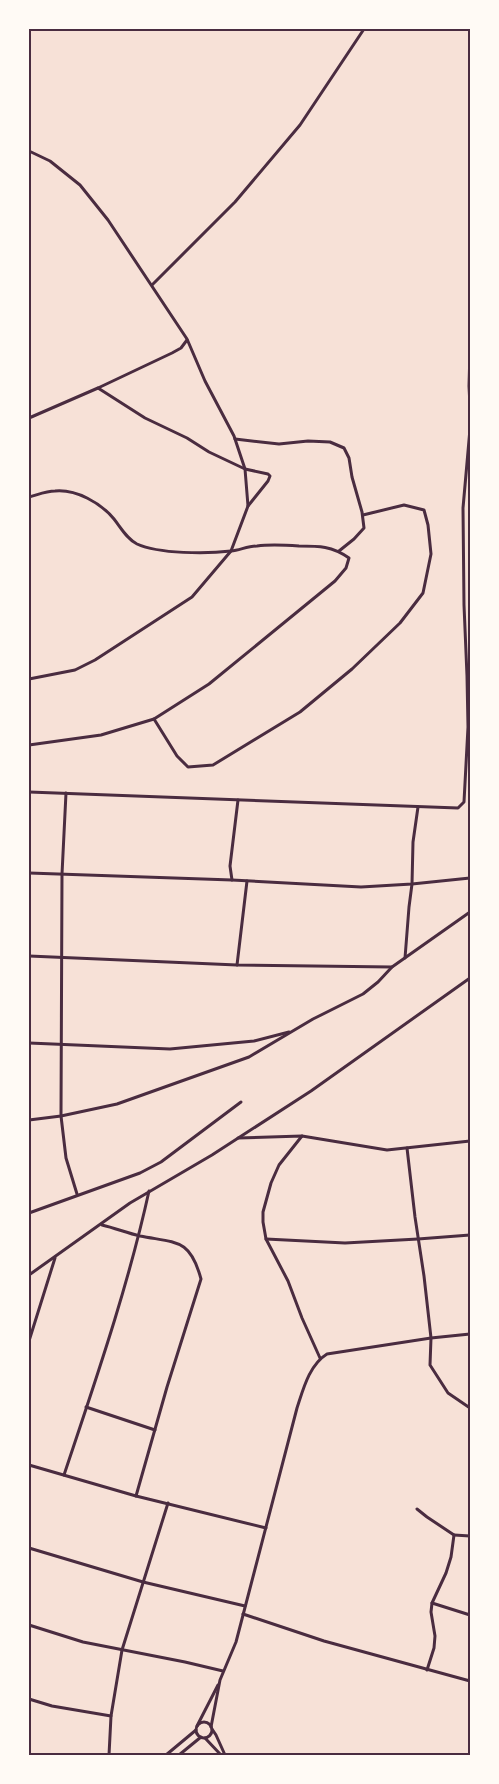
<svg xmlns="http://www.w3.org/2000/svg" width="499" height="1784" font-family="Manrope,sans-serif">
  <rect width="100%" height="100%" fill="#f7e1d7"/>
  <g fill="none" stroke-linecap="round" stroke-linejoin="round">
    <g stroke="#4a2c40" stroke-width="3">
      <polyline points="29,151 50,161 80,185 108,220 187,339 205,381 234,436 245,469 248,506 231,551 192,597 95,660 75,670 29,679"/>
      <polyline points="152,285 235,202 300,125 364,29"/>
      <polyline points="470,351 469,386 470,406"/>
      <polyline points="98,388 145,418 187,438 209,452 245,469 268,474 270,476 268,481 248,506"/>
      <polyline points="29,418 98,388 172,353 181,348 187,340"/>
      <polyline points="235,439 279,444 308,441 330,442 344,448 349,458 352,477 362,512 364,528 354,539 339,551"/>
      <path d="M 29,497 C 37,495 46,491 55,491 C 76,489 101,503 114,519 C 121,528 127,539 137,544 C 159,554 207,554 231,551 C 240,550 248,546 257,546 C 271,544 285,545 299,546 C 319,546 332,546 349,558 L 346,568 L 335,581 L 209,684 L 154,719 L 101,735 L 29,745"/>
      <polyline points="154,719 177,756 188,767 213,765 300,712 352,669 400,623 423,593 431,554 428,525 424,510 404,505 363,515"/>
      <polyline points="29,792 458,808 464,802 468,727 467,676 464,605 463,508 470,429"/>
      <polyline points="66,793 62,874 61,1116 66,1158 77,1194"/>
      <polyline points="29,873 232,880 361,887 412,884 470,878"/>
      <polyline points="232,880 230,866 238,800"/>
      <polyline points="29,956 237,965 392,967"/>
      <polyline points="405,958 409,907 412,884 413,842 418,807"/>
      <polyline points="237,965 247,881"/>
      <polyline points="29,1043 170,1049 254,1041 289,1032"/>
      <polyline points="29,1120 61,1116 117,1104 249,1057 313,1019 363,994 378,982 392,967 470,912"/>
      <polyline points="302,1136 279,1165 271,1183 263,1212 263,1222 266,1239 288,1281 302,1318 320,1358"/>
      <polyline points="238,1138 302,1136 387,1150 470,1141"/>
      <polyline points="407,1148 415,1217 424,1276 431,1338 430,1365 448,1393 470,1408"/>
      <polyline points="29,1213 140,1173 161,1162 241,1102"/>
      <path d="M 102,1225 C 115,1228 127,1233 140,1236 C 176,1243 190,1238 201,1279 L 167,1387 L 136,1496"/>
      <polyline points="266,1239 345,1243 418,1239 470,1235"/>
      <polyline points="29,1275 130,1203 212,1155 311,1091 470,978"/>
      <polyline points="29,1341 55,1258"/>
      <polyline points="86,1407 155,1430"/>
      <polyline points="29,1465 136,1496 266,1528"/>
      <path d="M 64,1475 C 95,1382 128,1287 149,1191"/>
      <polyline points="417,1509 427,1517 454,1535 451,1557 446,1573 432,1603 431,1612 435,1636 434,1648 427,1670"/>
      <polyline points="454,1535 470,1536"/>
      <polyline points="29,1548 143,1582 245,1606"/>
      <polyline points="432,1603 470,1615"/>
      <polyline points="243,1614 324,1641 470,1681"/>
      <polyline points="29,1625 83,1642 185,1662 223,1671"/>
      <polyline points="29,1699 52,1706 111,1716"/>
      <circle cx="204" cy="1730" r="8"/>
      <polyline points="197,1726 218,1685"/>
      <path d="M 211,1727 L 220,1680 L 236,1642 L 297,1408 C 303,1390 309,1365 327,1354 L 431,1338 L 470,1334"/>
      <polyline points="212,1729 216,1735 225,1755"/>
      <polyline points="205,1738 221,1755"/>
      <polyline points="109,1755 111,1716 122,1650 168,1503"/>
      <polyline points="166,1755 196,1730"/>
      <polyline points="179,1755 201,1737"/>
    </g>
  </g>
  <rect width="499" height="1784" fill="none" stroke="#fffaf5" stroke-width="60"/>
  <rect x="30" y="30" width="439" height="1724" fill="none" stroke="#4a2c40" stroke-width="2"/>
</svg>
